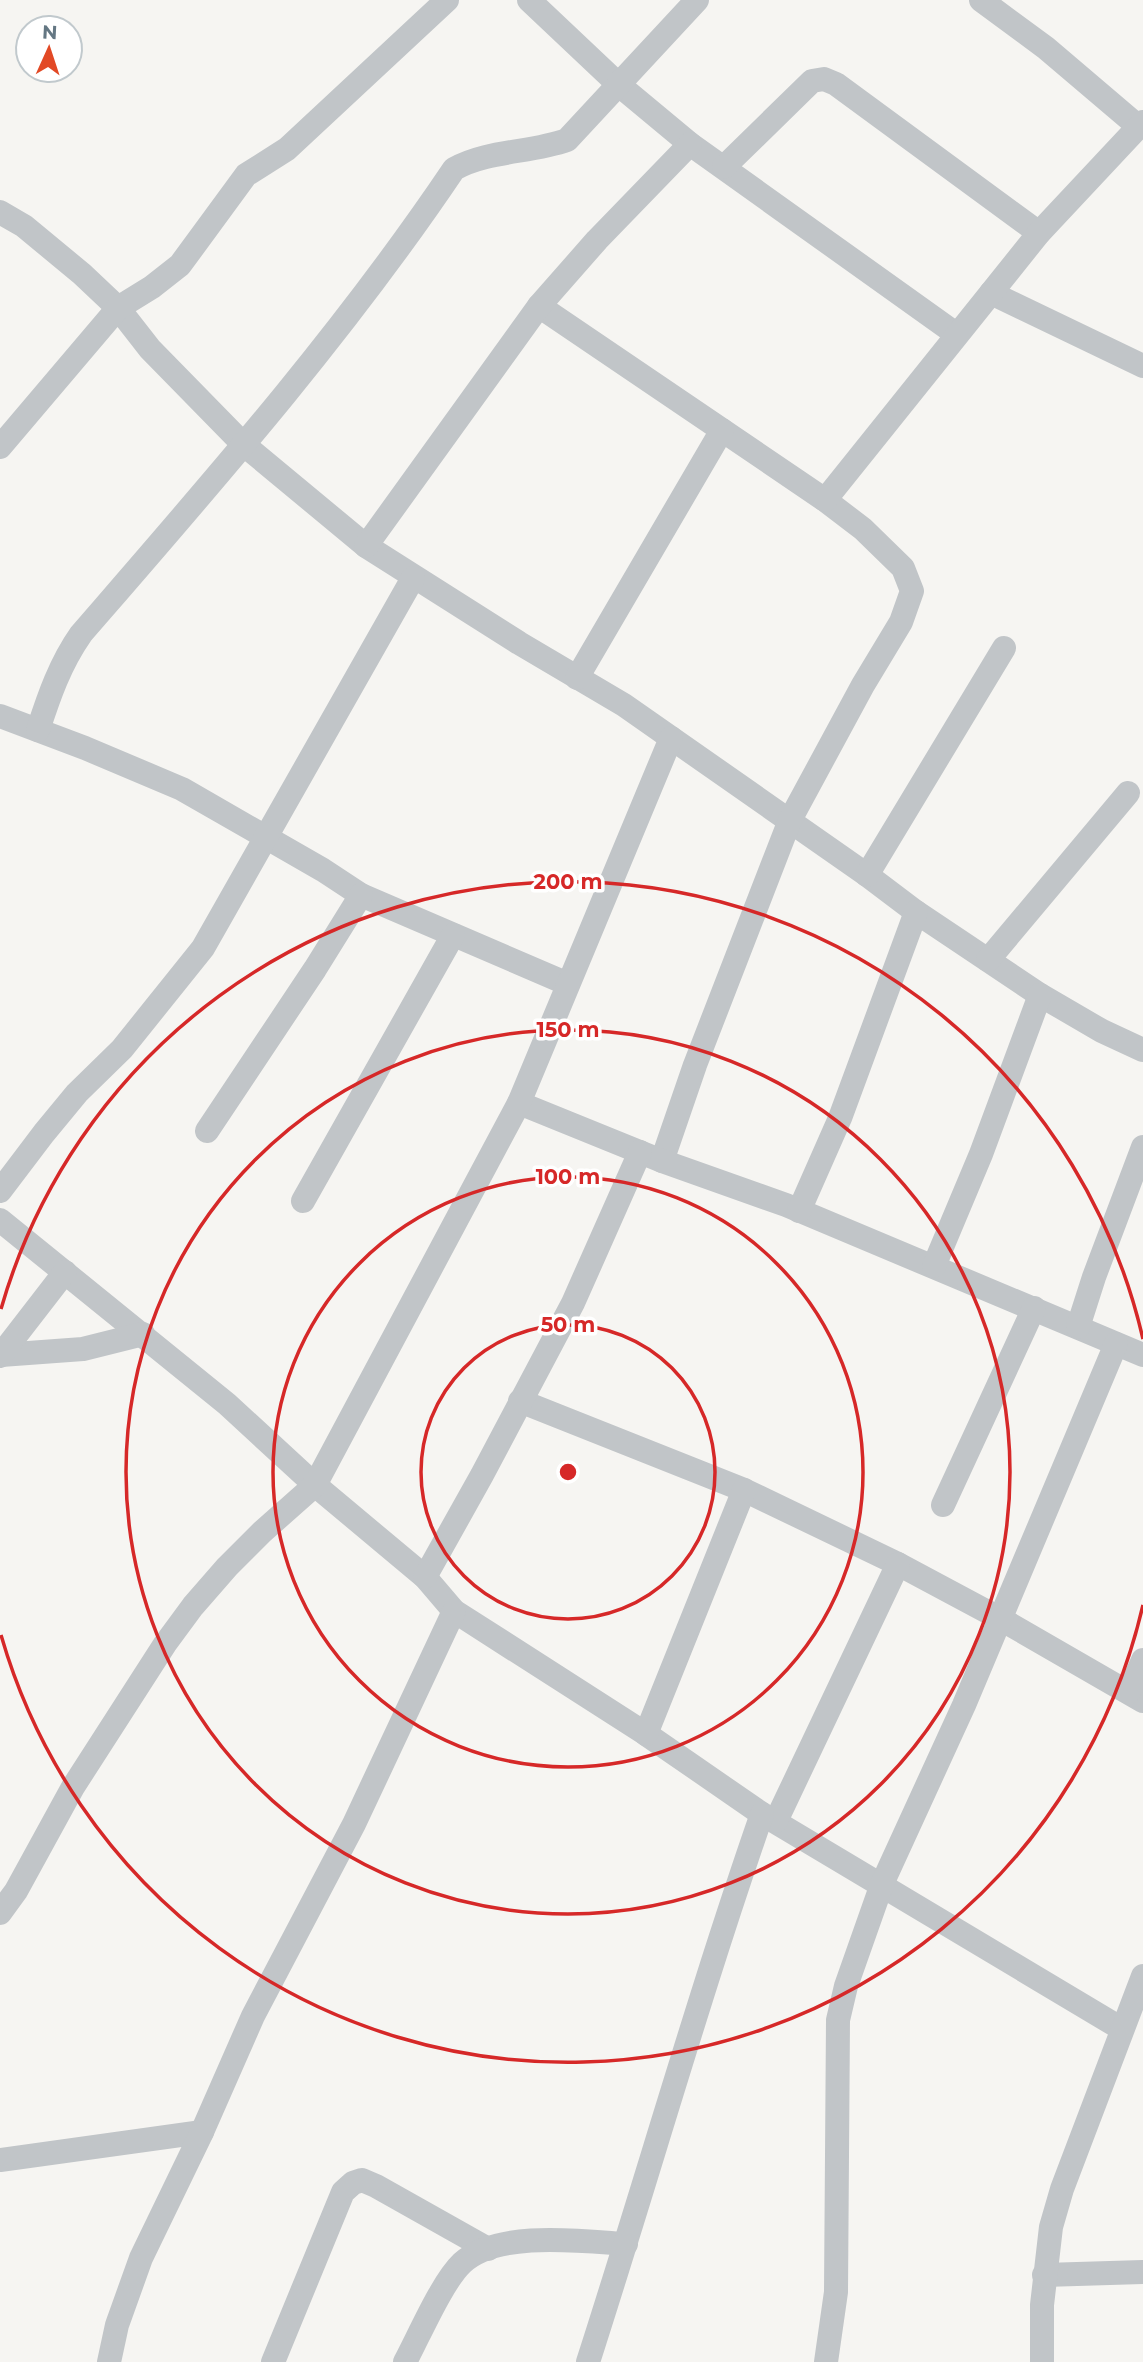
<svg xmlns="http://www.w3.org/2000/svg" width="1143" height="2362" font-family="Montserrat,sans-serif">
  <rect width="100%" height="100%" fill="#f6f5f2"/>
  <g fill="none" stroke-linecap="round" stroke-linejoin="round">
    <g stroke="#c1c5c8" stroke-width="24">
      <polyline points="529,0 619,85 690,144 956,334"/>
      <polyline points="981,0 1046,48 1139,127"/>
      <polyline points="724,167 812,81 824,79 836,84 1039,233"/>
      <polyline points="0,212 24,226 82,274 118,308 150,349 243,444 366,546 519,643 624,705 867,875 916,912 1040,995 1102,1031 1143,1050"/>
      <polyline points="991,293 1143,366"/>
      <polyline points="539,306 825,500 863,529 903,568 912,591 901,622 863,685 790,820 695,1065 662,1161"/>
      <polyline points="0,447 118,308 152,287 180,265 246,175 287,149 447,0"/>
      <polyline points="825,500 1039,233 1143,122"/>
      <polyline points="366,546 539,306 597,240 690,144"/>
      <polyline points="577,678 722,430"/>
      <polyline points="0,716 85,748 182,789 323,870 361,895 568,984"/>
      <path d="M 38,730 C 49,696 60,664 81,634 C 211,484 343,334 454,169 C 488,150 531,153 567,140 L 697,0"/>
      <polyline points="867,875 1004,648"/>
      <polyline points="988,960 1128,793"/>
      <polyline points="519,1103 662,1161 786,1205 1143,1355"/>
      <polyline points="207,1131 315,969 361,895"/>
      <polyline points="0,1191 44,1133 77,1093 122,1049 203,948 413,578"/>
      <polyline points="303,1201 453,935"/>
      <polyline points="799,1211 840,1118 916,912"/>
      <polyline points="0,1220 227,1404 315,1485 425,1577 454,1611 646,1734 762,1814 1122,2029"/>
      <polyline points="934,1266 981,1154 1040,995"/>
      <polyline points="1078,1327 1094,1277 1143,1147"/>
      <polyline points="1,1355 83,1349 143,1334"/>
      <polyline points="0,1356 65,1272"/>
      <polyline points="520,1401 744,1490 898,1564 999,1618 1143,1701"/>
      <polyline points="943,1505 1034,1308"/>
      <polyline points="425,1577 482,1475 573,1303 640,1152"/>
      <polyline points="1129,1692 1143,1660"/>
      <polyline points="646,1734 744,1490"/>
      <polyline points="776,1821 898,1564"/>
      <polyline points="0,1913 16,1891 73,1787 165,1644 193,1606 227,1567 262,1532 315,1485 519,1103 671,738"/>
      <polyline points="0,2160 202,2132"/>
      <polyline points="1044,2275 1143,2272"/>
      <polyline points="109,2362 117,2325 141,2258 202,2132 253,2016 354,1824 454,1611"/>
      <polyline points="273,2362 343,2192 353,2183 362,2180 376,2186 488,2249"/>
      <path d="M 405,2362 C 419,2336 442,2282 462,2263 C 497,2230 582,2241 626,2244"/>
      <path d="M 588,2362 C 647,2179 699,1995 762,1814"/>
      <polyline points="826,2362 836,2292 838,2020 846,1986 882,1884 964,1705 1116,1344"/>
      <polyline points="1042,2362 1042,2305 1051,2227 1062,2189 1143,1976"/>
    </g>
  </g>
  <g fill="none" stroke="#d62828" stroke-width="3.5">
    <circle cx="568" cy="1472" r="147"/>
    <circle cx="568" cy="1472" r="295"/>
    <circle cx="568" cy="1472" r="442"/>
    <path d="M1143 1605A590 590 0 0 1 1 1635M1 1309A590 590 0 0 1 1143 1339"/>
  </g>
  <circle cx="568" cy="1472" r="10" fill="#d62828" stroke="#fff" stroke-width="3.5"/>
  <g font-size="21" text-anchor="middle" font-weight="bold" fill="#d62828" stroke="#fff" stroke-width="7" stroke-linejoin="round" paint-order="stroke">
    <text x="568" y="889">200 m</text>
    <text x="568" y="1037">150 m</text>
    <text x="568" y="1184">100 m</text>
    <text x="568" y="1332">50 m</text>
  </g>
  <g transform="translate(49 49) rotate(3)"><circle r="33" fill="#ffffff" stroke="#c1c9cd" stroke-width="2"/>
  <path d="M0-5L12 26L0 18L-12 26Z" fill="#e24925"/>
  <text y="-10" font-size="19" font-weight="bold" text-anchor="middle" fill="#647783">N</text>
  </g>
</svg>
